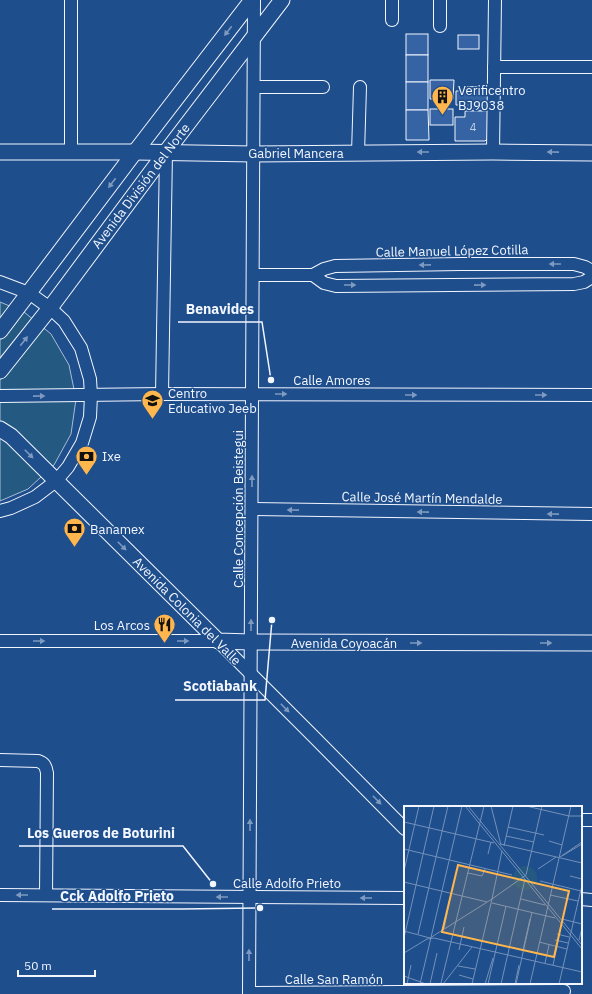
<svg xmlns="http://www.w3.org/2000/svg" width="592" height="994" font-family="'IBM Plex Sans',sans-serif">
  <rect width="100%" height="100%" fill="#1f4e8c"/>
  <polygon fill="#245a82" stroke="#a8bbd7" points="0,302 24,312 51,334 69,365 76,399 71,434 54,465 28,489 0,501"/>
  <g fill="#3563a3" stroke="#f2f6ff">
    <rect x="406" y="34" width="22" height="21"/>
    <rect x="458" y="35" width="21" height="14"/>
    <rect x="406" y="55" width="22" height="27"/>
    <polygon points="430,80 454,80 453,99 430,99"/>
    <rect x="406" y="82" width="22" height="28"/>
    <polygon points="490,86 490,111 465,111 465,105 456,105 456,91 465,91 465,87"/>
    <rect x="430" y="109" width="23" height="16"/>
    <polygon points="406,110 428,110 429,140 406,140"/>
    <polygon points="465,111 490,111 490,136 485,141 455,141 455,117 465,117"/>
  </g>
  <g fill="none" stroke-linecap="round" stroke-linejoin="round">
    <defs>
      <g id="minor">
        <polyline points="392,20 392,0"/>
        <polyline points="440,26 440,0"/>
        <polyline points="494,67 592,67"/>
        <polyline points="254,87 323,87"/>
        <polyline points="71,152 71,0"/>
        <polyline points="493,152 495,0"/>
        <polyline points="358,153 360,87"/>
        <polyline points="253,275 313,275 324,269 335,266 461,264 574,264 585,267 592,271"/>
        <polyline points="313,275 324,283 336,286 574,284 584,282 592,277"/>
        <polyline points="0,282 29,293 50,308 64,321 81,348 90,379 91,395 90,417 82,443 68,467 56,481 35,497 11,508 0,511"/>
        <polyline points="162,394 166,152"/>
        <polyline points="0,396 162,394 592,395"/>
        <polyline points="252,509 592,514"/>
        <polyline points="0,641 218,641 315,738 405,829"/>
        <path d="M 0,760 L 38,761 C 44,763 46,766 47,773 L 46,895"/>
        <polyline points="581,820 592,820"/>
        <polyline points="0,895 405,898"/>
        <polyline points="581,899 592,900"/>
        <polyline points="249,993 564,991"/>
        <polyline points="249,994 254,0"/>
      </g>
      <g id="major">
        <polyline points="0,152 135,152 254,154 493,152 592,153"/>
        <polyline points="0,331 135,152 252,0"/>
        <polyline points="0,371 50,308 166,152 282,0"/>
        <polyline points="0,429 11,436 218,641 251,642 592,643"/>
      </g>
    </defs>
    <use href="#minor" stroke="#f2f6ff" stroke-width="14"/>
    <use href="#major" stroke="#f2f6ff" stroke-width="17"/>
    <use href="#minor" stroke="#1f4e8c" stroke-width="12"/>
    <use href="#major" stroke="#1f4e8c" stroke-width="15"/>
  </g>
  <defs><path id="oneway-solid" d="M-6-.8H1V-3.2L6.5 0L1 3.2V.8H-6Z"/></defs>
  <g fill="#7e9ac0">
    <use href="#oneway-solid" transform="translate(228 31) rotate(128)"/>
    <use href="#oneway-solid" transform="translate(423 152) rotate(180)"/>
    <use href="#oneway-solid" transform="translate(553 152) rotate(-179)"/>
    <use href="#oneway-solid" transform="translate(112 183) rotate(127)"/>
    <use href="#oneway-solid" transform="translate(555 264) rotate(-180)"/>
    <use href="#oneway-solid" transform="translate(425 265) rotate(179)"/>
    <use href="#oneway-solid" transform="translate(350 285)"/>
    <use href="#oneway-solid" transform="translate(480 285) rotate(-1)"/>
    <use href="#oneway-solid" transform="translate(24 341) rotate(-52)"/>
    <use href="#oneway-solid" transform="translate(281 394)"/>
    <use href="#oneway-solid" transform="translate(411 395)"/>
    <use href="#oneway-solid" transform="translate(541 395)"/>
    <use href="#oneway-solid" transform="translate(39 396) rotate(-1)"/>
    <use href="#oneway-solid" transform="translate(29 454) rotate(45)"/>
    <use href="#oneway-solid" transform="translate(252 481) rotate(-90)"/>
    <use href="#oneway-solid" transform="translate(293 510) rotate(-179)"/>
    <use href="#oneway-solid" transform="translate(423 512) rotate(-179)"/>
    <use href="#oneway-solid" transform="translate(553 514) rotate(-179)"/>
    <use href="#oneway-solid" transform="translate(122 546) rotate(45)"/>
    <use href="#oneway-solid" transform="translate(251 625) rotate(-90)"/>
    <use href="#oneway-solid" transform="translate(39 641)"/>
    <use href="#oneway-solid" transform="translate(183 641)"/>
    <use href="#oneway-solid" transform="translate(416 643)"/>
    <use href="#oneway-solid" transform="translate(546 643)"/>
    <use href="#oneway-solid" transform="translate(285 708) rotate(45)"/>
    <use href="#oneway-solid" transform="translate(377 800) rotate(46)"/>
    <use href="#oneway-solid" transform="translate(250 825) rotate(-90)"/>
    <use href="#oneway-solid" transform="translate(22 895) rotate(-180)"/>
    <use href="#oneway-solid" transform="translate(222 897) rotate(-180)"/>
    <use href="#oneway-solid" transform="translate(366 898) rotate(-180)"/>
    <use href="#oneway-solid" transform="translate(249 955) rotate(-90)"/>
  </g>
  <defs>
    <symbol id="building-pin" viewBox="-11 -11 22 30"><path d="M0 17L-7.5 6A9.5 9.5 0 1 1 7.5 6Z" fill="#ffb74d" stroke="#1f4e8c"/><path d="M-4-6H4V6H1V3H-1V6H-4ZM-2.5-4.3h1.7v1.8h-1.7ZM.8-4.3h1.7v1.8H.8ZM-2.5-1h1.7V.8h-1.7ZM.8-1h1.7V.8H.8Z" fill="#111"/></symbol>
    <symbol id="school-pin" viewBox="-11 -11 22 30"><path d="M0 17L-7.5 6A9.5 9.5 0 1 1 7.5 6Z" fill="#ffb74d" stroke="#1f4e8c"/><path d="M0-5L7-2L0 1L-7-2ZM-4 1L0 2.5L4 1V4Q0 6-4 4Z" fill="#111"/></symbol>
    <symbol id="bank-pin" viewBox="-11 -11 22 30"><path d="M0 17L-7.5 6A9.5 9.5 0 1 1 7.5 6Z" fill="#ffb74d" stroke="#1f4e8c"/><path d="M-6-4H6V4H-6ZM0-2.3a2.3 2.3 0 1 0 0 4.6a2.3 2.3 0 1 0 0-4.6Z" fill="#111"/></symbol>
    <symbol id="restaurant-pin" viewBox="-11 -11 22 30"><path d="M0 17L-7.5 6A9.5 9.5 0 1 1 7.5 6Z" fill="#ffb74d" stroke="#1f4e8c"/><path d="M-5-6h1v4h1v-4h1v4h1v-4h1v5L-1.5 .5V6h-2V.5L-5-1ZM5-6V6H3V1.5H1.5Q1.5-4 5-6Z" fill="#111"/></symbol>
  </defs>
  <g fill-rule="evenodd">
    <use href="#building-pin" x="430" y="84" width="25" height="34"/>
    <use href="#school-pin" x="140" y="388" width="25" height="34"/>
    <use href="#bank-pin" x="74" y="444" width="25" height="34"/>
    <use href="#bank-pin" x="62" y="516" width="25" height="34"/>
    <use href="#restaurant-pin" x="152" y="612" width="25" height="34"/>
  </g>
  <g text-anchor="middle" dominant-baseline="central" stroke-width="3" stroke-linejoin="round" paint-order="stroke">
    <g font-size="11" fill="#c3d1e8">
      <text x="473" y="127">4</text>
    </g>
    <g font-size="13" fill="#f2f6ff" stroke="#1f4e8c" text-anchor="start">
      <text x="458" y="90">Verificentro<tspan x="458" dy="15">BJ9038</tspan></text>
      <text x="168" y="393">Centro<tspan x="168" dy="15">Educativo Jeeb</tspan></text>
      <text x="102" y="456">Ixe</text>
      <text x="90" y="529">Banamex</text>
      <text x="150" y="625" text-anchor="end">Los Arcos</text>
    </g>
    <g font-size="13" fill="#f2f6ff" stroke="#1f4e8c">
      <text x="296" y="153">Gabriel Mancera</text>
      <text transform="translate(141 186) rotate(-53)">Avenida División del Norte</text>
      <text transform="translate(452 251) rotate(-1)">Calle Manuel López Cotilla</text>
      <text x="332" y="380">Calle Amores</text>
      <text transform="translate(422 498) rotate(1)">Calle José Martín Mendalde</text>
      <text transform="translate(238 509) rotate(-90)">Calle Concepción Beistegui</text>
      <text transform="translate(187 611) rotate(45)">Avenida Colonia del Valle</text>
      <text x="344" y="643">Avenida Coyoacán</text>
      <text x="287" y="883">Calle Adolfo Prieto</text>
      <text x="334" y="979">Calle San Ramón</text>
    </g>
  </g>
  <g transform="translate(404 806)">
    <rect width="178" height="178" fill="#1f4e8c"/>
    <path d="M109 72a12 12 0 1 1 24 0a12 12 0 1 1-24 0Z" fill="#245a82"/>
    <path fill="none" stroke="#7391ba" stroke-width="1" d="M 61,0 L 178,143M 64,0 L 178,139M 87,0 L 97,39M 122,0 L 165,10 L 178,10M 0,16 L 90,37M 104,21 L 140,29M 102,30 L 130,36M 145,35 L 158,39M 97,38 L 178,57M 100,40 L 109,0M 0,43 L 108,69M 84,48 L 87,36M 158,50 L 178,38M 156,51 L 178,36M 134,63 L 152,51M 0,65 L 15,0M 64,67 L 78,70 L 81,63M 166,70 L 178,73M 136,75 L 177,85M 0,76 L 83,96M 146,89 L 174,95M 117,93 L 141,99M 88,97 L 151,112M 158,113 L 178,118M 40,123 L 47,87M 0,125 L 26,132 L 88,93 L 98,45M 14,128 L 44,0M 153,128 L 165,131M 0,132 L 30,0M 151,134 L 164,137M 175,134 L 178,122M 135,136 L 163,143M 55,144 L 60,121M 119,144 L 126,113M 0,147 L 23,133 L 30,132 L 178,166M 141,157 L 145,139M 149,159 L 153,141M 54,160 L 71,163M 55,169 L 69,173M 0,170 L 22,178M 37,177 L 80,0M 3,178 L 7,159M 16,178 L 58,0M 26,178 L 33,147M 39,178 L 68,141M 68,178 L 88,93 L 122,69 L 138,0M 81,178 L 89,152M 84,178 L 102,100M 97,178 L 121,73M 111,178 L 115,159M 112,178 L 128,106M 126,178 L 167,0M 155,178 L 178,79"/>
    <path fill="#ffb74d" fill-opacity="0.15" stroke="#ffb74d" stroke-width="2" d="M 54,59 L 165,85 L 150,151 L 38,126 Z"/>
    <rect width="178" height="178" fill="none" stroke="#f2f6ff" stroke-width="2"/>
  </g>
  <path fill="none" stroke="#f2f6ff" stroke-width="1.5" d="M271 380L262 322H178M272 620L265 700H175M213 884L183 846H19M260 908L182 909H52"/>
  <g fill="#f2f6ff" stroke="#1f4e8c" stroke-width="1.5">
    <circle cx="271" cy="380" r="4"/>
    <circle cx="272" cy="620" r="4"/>
    <circle cx="213" cy="884" r="4"/>
    <circle cx="260" cy="908" r="4"/>
  </g>
  <g font-size="14" text-anchor="middle" font-weight="bold" fill="#f2f6ff" stroke="#1f4e8c" stroke-width="3" stroke-linejoin="round" paint-order="stroke">
    <text x="220" y="314">Benavides</text>
    <text x="220" y="691">Scotiabank</text>
    <text x="101" y="838">Los Gueros de Boturini</text>
    <text x="117" y="901">Cck Adolfo Prieto</text>
  </g>
  <path d="M18 970v6h77v-6" fill="none" stroke="#f2f6ff" stroke-width="2"/>
  <text x="24" y="970" font-size="12" fill="#f2f6ff" stroke="#1f4e8c" stroke-width="3" paint-order="stroke">50 m</text>
</svg>
